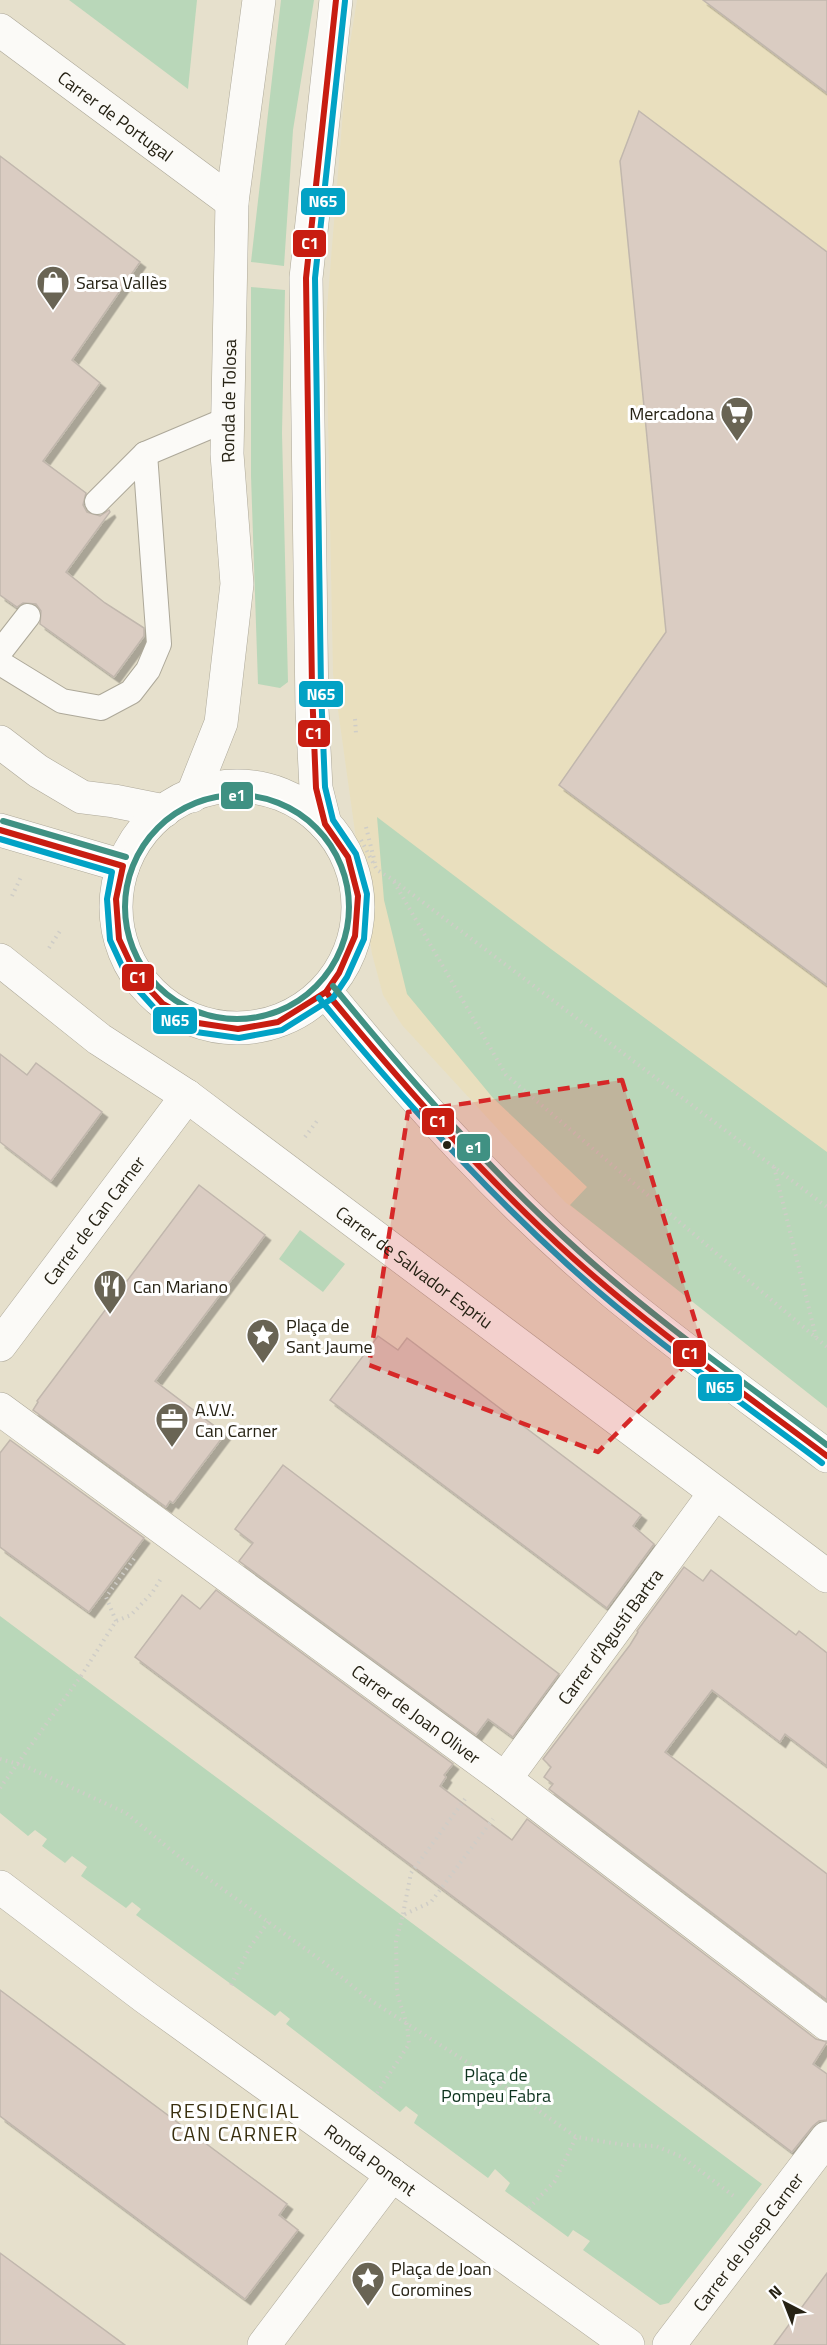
<svg xmlns="http://www.w3.org/2000/svg" width="827" height="2345" font-family="'Titillium Web',sans-serif">
  <defs>
    <filter id="shadow"><feDropShadow dx="5.5" dy="5.5" stdDeviation="0" flood-color="#0004"/></filter>
  </defs>
  <rect width="100%" height="100%" fill="#e6e0cc"/>
  <polygon fill="#e9dfbe" points="357,0 827,0 827,1397 565,1202 402,1025 383,995 372,954 333,674 326,320 347,62"/>
  <g fill="#b9d7b9">
    <polygon points="69,0 197,0 188,89"/>
    <polygon points="281,0 314,0 293,130 284,266 251,262"/>
    <polygon points="251,287 285,290 282,433 288,682 280,688 258,684 251,476"/>
    <polygon points="377,817 551,949 827,1152 827,1408 570,1205 587,1187 493,1098 407,994 384,900"/>
    <polygon points="300,1230 345,1264 323,1292 279,1259"/>
    <polygon points="0,1616 762,2184 669,2303 660,2305 583,2250 590,2241 573,2230 568,2237 505,2191 510,2183 495,2169 488,2178 414,2123 418,2115 406,2106 400,2112 286,2024 290,2019 280,2011 275,2016 136,1915 141,1909 132,1902 126,1908 81,1876 87,1867 72,1856 65,1863 42,1846 47,1839 35,1830 28,1836 0,1813"/>
  </g>
  <g fill="#daccc2" stroke="#c1b7ad" stroke-width="1.5" filter="url(#shadow)">
    <polygon points="703,0 827,0 827,93"/>
    <polygon points="639,111 827,252 827,985 559,785 666,632 620,161"/>
    <polygon points="0,156 140,262 72,360 100,383 43,461 86,493 83,505 87,512 100,516 109,510 110,512 66,572 105,603 144,628 144,636 114,677 40,624 41,611 36,604 23,603 17,607 0,595"/>
    <polygon points="0,1054 27,1075 36,1063 102,1112 51,1181 0,1142"/>
    <polygon points="199,1185 265,1235 155,1381 225,1434 173,1503 170,1501 166,1507 33,1410 38,1402 37,1401"/>
    <polygon points="378,1336 398,1350 407,1338 641,1515 633,1526 654,1544 607,1608 330,1400"/>
    <polygon points="10,1440 144,1538 89,1612 0,1547 0,1453"/>
    <polygon points="283,1465 559,1674 513,1737 488,1719 476,1735 239,1561 253,1543 235,1529"/>
    <polygon points="684,1567 703,1581 711,1570 796,1635 799,1631 827,1653 827,1766 785,1734 780,1742 712,1690 665,1752 827,1874 827,2000 549,1789 553,1784 544,1777 551,1767 543,1759 630,1645 638,1632 637,1631"/>
    <polygon points="216,1590 453,1764 444,1775 446,1777 440,1786 512,1840 527,1819 816,2039 827,2042 813,2064 827,2074 827,2120 819,2121 813,2126 792,2152 135,1657 182,1595 200,1609"/>
    <polygon points="0,1990 287,2204 279,2215 298,2230 245,2299 0,2116"/>
    <polygon points="0,2253 125,2345 0,2345"/>
    <polygon points="827,2273 827,2345 774,2345"/>
  </g>
  <g fill="none" stroke-linecap="round" stroke-linejoin="round">
    <defs>
      <g id="service">
        <polyline points="97,502 145,454 228,419"/>
        <polyline points="0,652 28,616"/>
        <polyline points="0,663 62,701 101,708 131,692 148,670 159,644 145,454"/>
      </g>
      <g id="minor">
        <path id="s1" d="M 0,30 L 232,202"/>
        <polyline points="0,742 38,771 82,797 114,801 164,811"/>
        <path id="s2" d="M 192,796 L 221,723 L 237,584 L 227,454 L 232,202 L 259,0"/>
        <polyline points="325,824 316,788 312,709 306,278 336,0"/>
        <path id="s3" d="M 0,960 L 99,1039 L 187,1096 L 827,1576"/>
        <path id="s4" d="M 0,1345 L 187,1096"/>
        <path id="s5" d="M 0,1409 L 505,1779 L 827,2024"/>
        <path id="s6" d="M 505,1779 L 715,1493"/>
        <path id="s7" d="M 0,1887 L 145,1997 L 628,2345"/>
        <polyline points="264,2345 392,2175"/>
        <path id="s8" d="M 669,2345 L 827,2138"/>
      </g>
      <g id="tertiary">
        <circle cx="237" cy="907" r="121"/>
        <polyline points="0,830 123,866"/>
        <path d="M 326,992 C 414,1100 507,1204 614,1293 C 683,1350 756,1402 827,1456"/>
      </g>
    </defs>
    <use href="#service" stroke="#ada899" stroke-width="26"/>
    <use href="#minor" stroke="#ada899" stroke-width="34"/>
    <use href="#tertiary" stroke="#ada899" stroke-width="34"/>
    <g stroke="#cfcdc7" stroke-width="4" stroke-dasharray="1.5 4.5" stroke-linecap="butt">
      <polyline points="355,719 356,734"/>
      <polyline points="366,827 375,863"/>
      <polyline points="361,840 377,870 392,879 827,1207"/>
      <polyline points="394,882 506,1075 827,1347"/>
      <polyline points="12,896 21,877"/>
      <polyline points="49,948 60,931"/>
      <polyline points="305,1137 317,1121"/>
      <polyline points="774,1167 816,1337"/>
      <polyline points="116,1621 106,1597 136,1556"/>
      <polyline points="0,1759 25,1766 126,1813 188,1864 322,1961 367,1998 498,2082 576,2137 625,2145 656,2146 682,2157 735,2197"/>
      <polyline points="0,1788 81,1676 116,1621 131,1615 152,1593 162,1577"/>
      <polyline points="403,1914 411,1873 465,1799"/>
      <polyline points="231,1985 250,1947 269,1921"/>
      <polyline points="377,2093 409,2044 407,2025 397,1993 396,1941 403,1915 431,1902 493,1819"/>
      <polyline points="529,2208 555,2181 576,2137"/>
    </g>
    <use href="#service" stroke="#fbfaf7" stroke-width="24"/>
    <use href="#minor" stroke="#fbfaf7" stroke-width="33"/>
    <use href="#tertiary" stroke="#fbfaf7" stroke-width="33"/>
    <defs>
      <g id="bus-1">
        <polyline points="0,830 123,866 116,899 119,939 136,975 163,1004 198,1023 238,1029 278,1022 326,992 339,973 355,936 358,896 348,857 325,824 316,788 312,689 306,278 336,0"/>
        <path d="M 326,992 C 403,1085 483,1176 573,1258 C 653,1330 741,1391 827,1456"/>
      </g>
      <g id="bus-2">
        <polyline points="0,839 112,872 107,899 110,940 128,979 157,1011 196,1032 239,1038 282,1030 333,998 347,977 364,939 367,894 356,854 333,820 325,787 321,689 315,278 345,1"/>
        <path d="M 319,998 C 396,1092 477,1182 567,1264 C 647,1337 736,1398 822,1463"/>
      </g>
      <g id="bus-3">
        <circle cx="237" cy="907" r="112"/>
        <polyline points="3,821 126,857"/>
        <path d="M 333,986 C 410,1080 490,1171 580,1252 C 658,1322 744,1382 827,1445"/>
      </g>
    </defs>
    <use href="#bus-1" stroke="#fff" stroke-width="10"/>
    <use href="#bus-2" stroke="#fff" stroke-width="10"/>
    <use href="#bus-3" stroke="#fff" stroke-width="10"/>
    <use href="#bus-1" stroke="#c81d11" stroke-width="6"/>
    <use href="#bus-2" stroke="#02a2c5" stroke-width="6"/>
    <use href="#bus-3" stroke="#409183" stroke-width="6"/>
  </g>
  <path fill="#d62828" fill-opacity="0.2" stroke="#d62828" stroke-width="4.5" stroke-dasharray="12 8" stroke-linejoin="round" d="M 622,1080 L 703,1347 L 598,1452 L 369,1365 L 408,1112 Z"/>
  <defs>
    <symbol id="shop-pin" viewBox="-11 -11 22 30"><path d="M0 17L-7.5 6A9.5 9.5 0 1 1 7.5 6Z" fill="#696454" stroke="#fff"/><path d="M-5-2.5h2.3a2.7 3.5 0 0 1 5.4 0H5L5.5 6h-11ZM-1.5-2.5h3a1.5 2.3 0 0 0-3 0Z" fill="#fff"/></symbol>
    <symbol id="supermarket-pin" viewBox="-11 -11 22 30"><path d="M0 17L-7.5 6A9.5 9.5 0 1 1 7.5 6Z" fill="#696454" stroke="#fff"/><path d="M-6-5.5h2.5l.6 2H6L4.5 2H-2.5L-4.4-4H-6ZM-1.5 3.2a1.3 1.3 0 1 0 .1 0ZM3 3.2a1.3 1.3 0 1 0 .1 0Z" fill="#fff"/></symbol>
    <symbol id="restaurant-pin" viewBox="-11 -11 22 30"><path d="M0 17L-7.5 6A9.5 9.5 0 1 1 7.5 6Z" fill="#696454" stroke="#fff"/><path d="M-5-6h1v4h1v-4h1v4h1v-4h1v5L-1.5 .5V6h-2V.5L-5-1ZM5-6V6H3V1.5H1.5Q1.5-4 5-6Z" fill="#fff"/></symbol>
    <symbol id="sight-pin" viewBox="-11 -11 22 30"><path d="M0 17L-7.5 6A9.5 9.5 0 1 1 7.5 6Z" fill="#696454" stroke="#fff"/><path d="M0-6L1.8-2.2L6-1.7L2.9 1.2L3.7 5.4L0 3.3L-3.7 5.4L-2.9 1.2L-6-1.7L-1.8-2.2Z" fill="#fff"/></symbol>
    <symbol id="office-pin" viewBox="-11 -11 22 30"><path d="M0 17L-7.5 6A9.5 9.5 0 1 1 7.5 6Z" fill="#696454" stroke="#fff"/><path d="M-6-3h4V-5.5h4V-3h4V5H-6ZM-1-4.5V-3h2v-1.5ZM-6 0V1H6V0Z" fill="#fff"/></symbol>
  </defs>
  <g fill-rule="evenodd">
    <use href="#shop-pin" x="34" y="263" width="38" height="52"/>
    <use href="#supermarket-pin" x="718" y="394" width="38" height="52"/>
    <use href="#restaurant-pin" x="91" y="1267" width="38" height="52"/>
    <use href="#sight-pin" x="244" y="1316" width="38" height="52"/>
    <use href="#office-pin" x="153" y="1400" width="38" height="52"/>
    <use href="#sight-pin" x="349" y="2259" width="38" height="52"/>
  </g>
  <circle fill="#262214" stroke="#fff" stroke-width="2" cx="447" cy="1145" r="5"/>
  <g text-anchor="middle" dominant-baseline="central" stroke-width="6" stroke-linejoin="round" paint-order="stroke">
    <g font-size="18" fill="#262214" stroke="#fff">
      <text stroke="none"><textPath href="#s1" startOffset="144">Carrer de Portugal</textPath></text>
      <text stroke="none"><textPath href="#s2" startOffset="402">Ronda de Tolosa</textPath></text>
      <text stroke="none"><textPath href="#s4" startOffset="156">Carrer de Can Carner</textPath></text>
      <text stroke="none"><textPath href="#s3" startOffset="516">Carrer de Salvador Espriu</textPath></text>
      <text stroke="none"><textPath href="#s6" startOffset="177">Carrer d'Agustí Bartra</textPath></text>
      <text stroke="none"><textPath href="#s5" startOffset="516">Carrer de Joan Oliver</textPath></text>
      <text stroke="none"><textPath href="#s7" startOffset="460">Ronda Ponent</textPath></text>
      <text stroke="none"><textPath href="#s8" startOffset="130">Carrer de Josep Carner</textPath></text>
    </g>
    <g font-size="18" fill="#262214" stroke="#fff" text-anchor="start">
      <text x="76" y="282">Sarsa Vallès</text>
      <text x="714" y="413" text-anchor="end">Mercadona</text>
      <text x="133" y="1286">Can Mariano</text>
      <text x="286" y="1325">Plaça de<tspan x="286" dy="21">Sant Jaume</tspan></text>
      <text x="195" y="1409">A.V.V.<tspan x="195" dy="21">Can Carner</tspan></text>
      <text x="391" y="2268">Plaça de Joan<tspan x="391" dy="21">Coromines</tspan></text>
    </g>
    <g font-size="18" fill="#0e341f" stroke="#fff">
      <text x="496" y="2074">Plaça de<tspan x="496" dy="21">Pompeu Fabra</tspan></text>
    </g>
    <g font-size="20" letter-spacing="1.5" fill="#392f0f" stroke="#fff">
      <text x="235" y="2110">RESIDENCIAL<tspan x="235" dy="23">CAN CARNER</tspan></text>
    </g>
  </g>
  <g stroke="#fff" stroke-width="2">
    <rect x="300" y="187" width="46" height="29" rx="6" fill="#02a2c5"/>
    <rect x="292" y="229" width="35" height="29" rx="6" fill="#c81d11"/>
    <rect x="298" y="680" width="46" height="28" rx="6" fill="#02a2c5"/>
    <rect x="297" y="719" width="34" height="29" rx="6" fill="#c81d11"/>
    <rect x="220" y="781" width="34" height="29" rx="6" fill="#409183"/>
    <rect x="121" y="963" width="34" height="29" rx="6" fill="#c81d11"/>
    <rect x="152" y="1006" width="46" height="29" rx="6" fill="#02a2c5"/>
    <rect x="421" y="1107" width="34" height="29" rx="6" fill="#c81d11"/>
    <rect x="456" y="1133" width="35" height="29" rx="6" fill="#409183"/>
    <rect x="672" y="1339" width="35" height="29" rx="6" fill="#c81d11"/>
    <rect x="697" y="1373" width="46" height="29" rx="6" fill="#02a2c5"/>
  </g>
  <g font-size="16" text-anchor="middle" font-weight="bold" fill="#fff">
    <text x="323" y="207">N65</text>
    <text x="310" y="249">C1</text>
    <text x="321" y="700">N65</text>
    <text x="314" y="739">C1</text>
    <text x="237" y="801">e1</text>
    <text x="138" y="983">C1</text>
    <text x="175" y="1026">N65</text>
    <text x="438" y="1127">C1</text>
    <text x="474" y="1153">e1</text>
    <text x="690" y="1359">C1</text>
    <text x="720" y="1393">N65</text>
  </g>
  <g transform="translate(785 2303) rotate(318)" stroke="#ffffff" stroke-width="4.5" paint-order="stroke">
  <path d="M0-4.5L10 22L0 15L-10 22Z" fill="#262214"/>
  <text y="-9" font-size="16" font-weight="bold" text-anchor="middle" fill="#262214">N</text>
  </g>
</svg>
